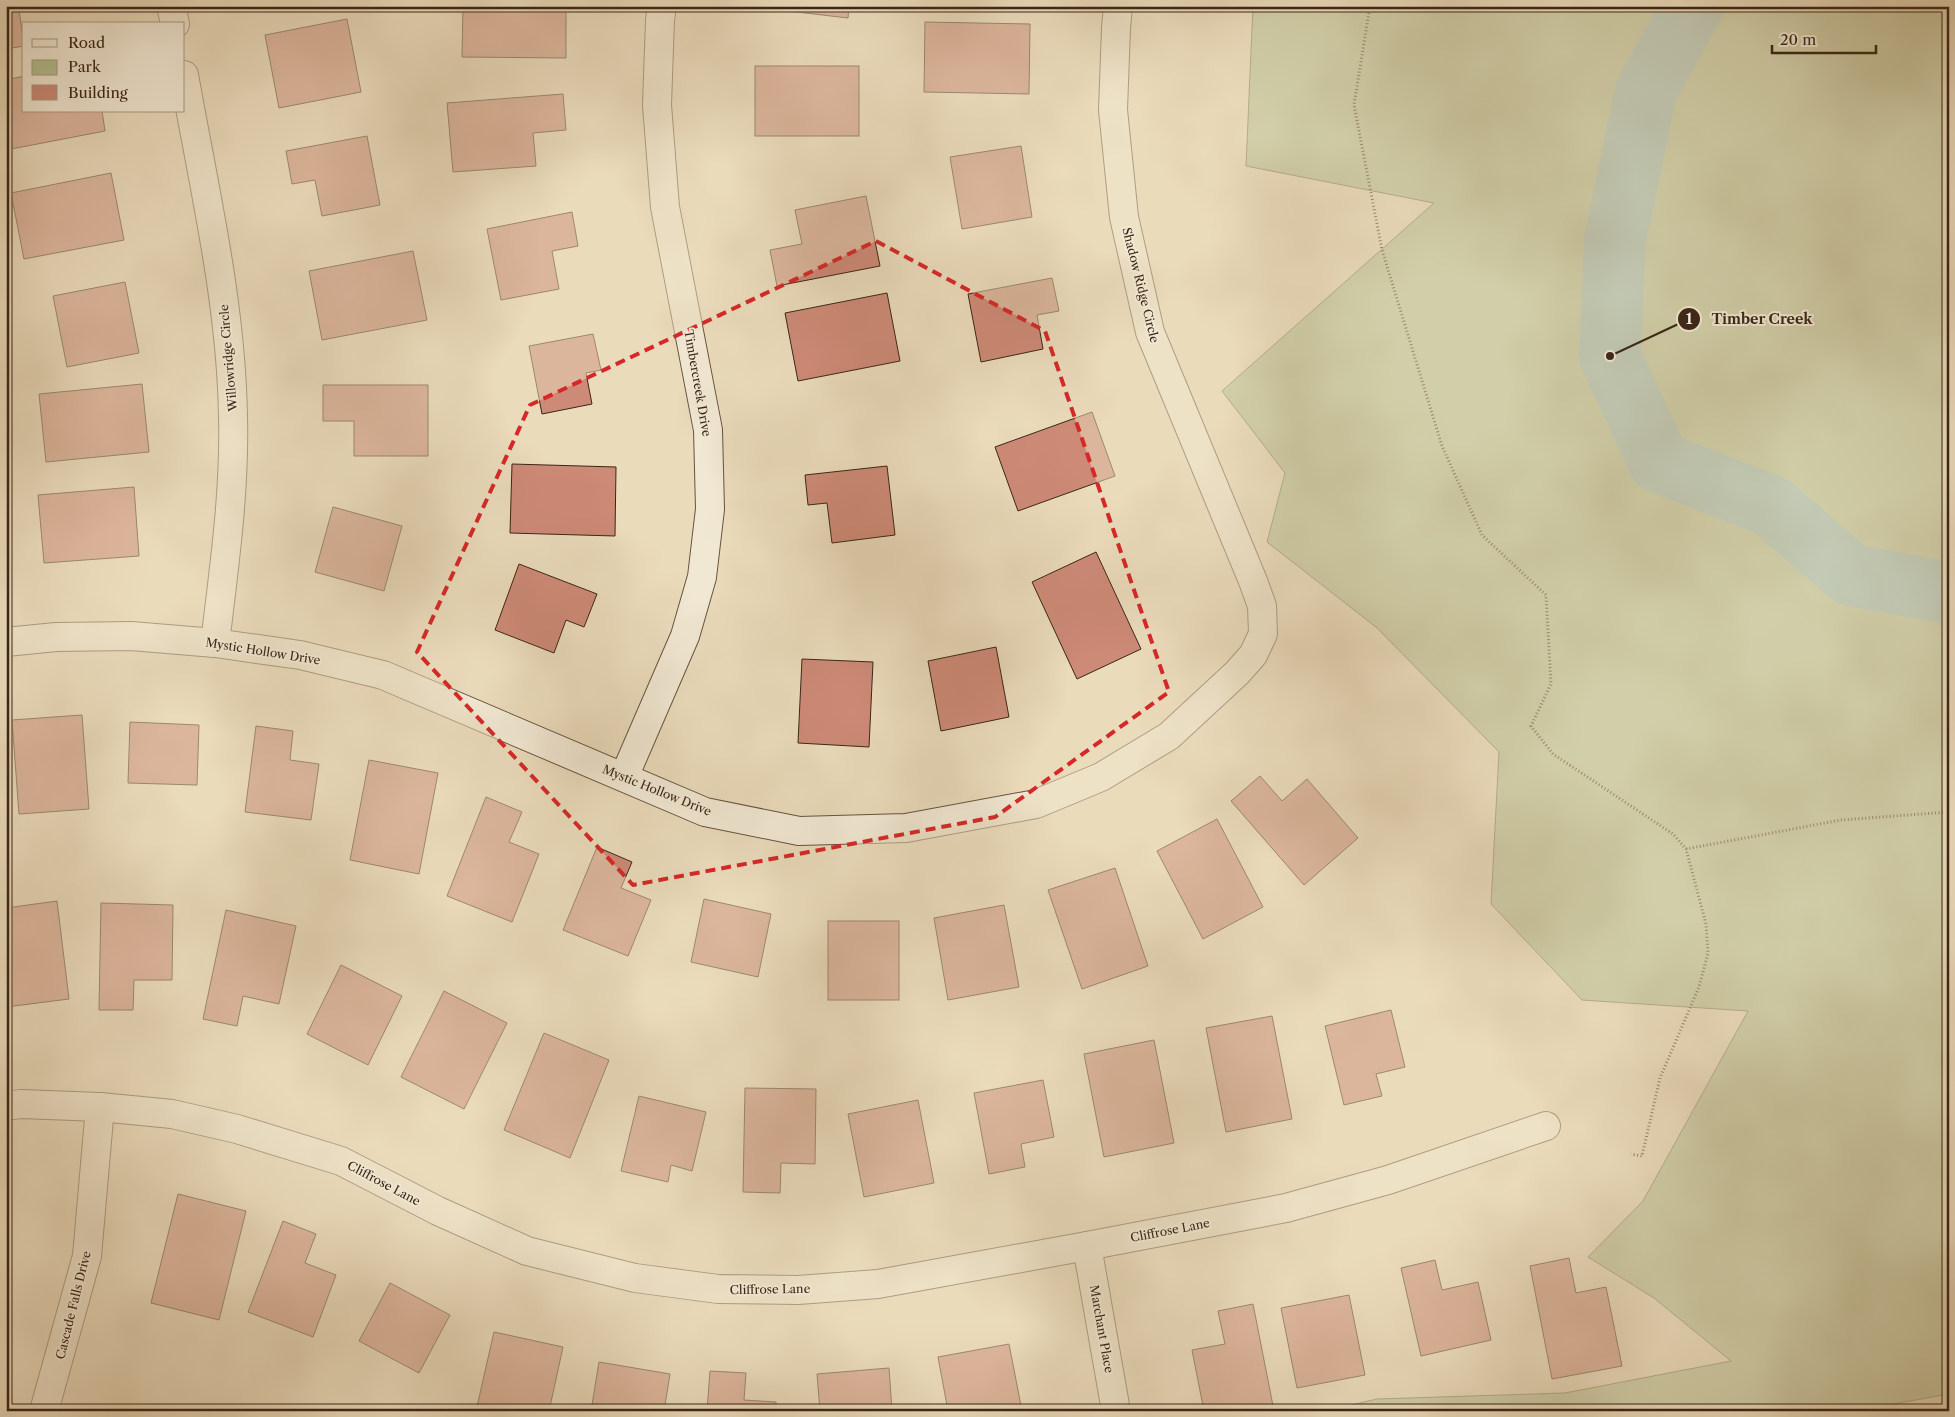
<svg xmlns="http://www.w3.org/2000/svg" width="1955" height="1417" font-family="'Libre Caslon Text',serif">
  <rect width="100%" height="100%" fill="#eadbbb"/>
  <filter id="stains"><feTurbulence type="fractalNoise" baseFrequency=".004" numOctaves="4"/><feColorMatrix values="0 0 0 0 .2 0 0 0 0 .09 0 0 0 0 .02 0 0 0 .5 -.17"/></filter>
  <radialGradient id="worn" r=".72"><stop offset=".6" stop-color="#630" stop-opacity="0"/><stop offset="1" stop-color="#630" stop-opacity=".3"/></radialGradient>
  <polygon fill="#b4c192" stroke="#777454" points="1253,6 1949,6 1949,1394 1854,1411 1325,1411 1377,1399 1565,1393 1731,1361 1654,1298 1588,1257 1643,1201 1748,1011 1582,1000 1491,904 1499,752 1377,628 1267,542 1285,473 1222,391 1434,203 1246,166"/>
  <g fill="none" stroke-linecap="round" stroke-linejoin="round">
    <polyline stroke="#98bbb1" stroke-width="62" points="1693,6 1646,91 1615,240 1610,356 1659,462 1771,506 1851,575 1949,593"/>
  </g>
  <g fill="#cd8a77" stroke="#3a2616">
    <polygon points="6,6 37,6 19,10 24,46 6,49"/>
    <polygon points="463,6 566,6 566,58 462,57"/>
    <polygon points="788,6 849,6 848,18 788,11"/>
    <polygon points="347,19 361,92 279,108 265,35"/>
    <polygon points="925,22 1030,24 1029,94 924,92"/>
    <rect x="755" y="66" width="104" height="70"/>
    <polygon points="24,76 24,111 102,111 105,131 6,150 6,80"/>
    <polygon points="563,94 566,130 533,133 536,166 453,172 447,103"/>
    <polygon points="367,136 380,205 322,216 315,180 292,184 286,151"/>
    <polygon points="1021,146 1032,217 962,229 950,157"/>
    <polygon points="111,173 124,240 24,259 11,193"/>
    <polygon points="866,196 880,266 777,286 770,250 802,244 795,210"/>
    <polygon points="572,212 578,246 552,251 559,289 501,300 487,229"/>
    <polygon points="413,251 427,320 322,340 309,271"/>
    <polygon points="1052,278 1059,311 1037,315 1043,349 981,362 968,294"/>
    <polygon points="125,282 139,353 67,367 53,296"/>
    <polygon points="887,293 900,361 798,381 785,313"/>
    <polygon points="593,334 601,370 586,373 592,404 542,414 529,346"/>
    <polygon points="142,384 149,452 46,462 39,394"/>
    <polygon points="323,385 428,385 428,456 354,456 354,421 323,421"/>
    <polygon points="1092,412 1115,476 1018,511 995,447"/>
    <polygon points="512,464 616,467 615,536 510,533"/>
    <polygon points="887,466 895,535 832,543 827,503 808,505 805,475"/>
    <polygon points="134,487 139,556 44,563 38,495"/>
    <polygon points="333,507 402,526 384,591 315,572"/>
    <polygon points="1096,552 1141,649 1077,679 1032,582"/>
    <polygon points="519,564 597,594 584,627 566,620 554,653 495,630"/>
    <polygon points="996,647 1009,717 941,731 928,661"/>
    <polygon points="802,659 873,662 869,747 798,743"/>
    <polygon points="82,715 89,809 19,814 12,720"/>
    <polygon points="130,722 199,725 197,785 128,783"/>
    <polygon points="256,726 293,731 290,760 319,764 311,820 245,812"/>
    <polygon points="369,760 438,773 419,874 350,860"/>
    <polygon points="1260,776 1282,801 1307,779 1358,838 1304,885 1231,801"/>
    <polygon points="486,797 522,812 509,842 539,854 512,922 447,896"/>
    <polygon points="1217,819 1263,907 1203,939 1157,851"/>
    <polygon points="597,847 632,862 621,888 651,900 628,956 563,930"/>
    <polygon points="1115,868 1148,966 1082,989 1048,890"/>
    <polygon points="704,899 771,914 758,977 691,962"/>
    <polygon points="57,901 69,999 6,1007 6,908"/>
    <polygon points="101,903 173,905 172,980 134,980 133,1010 99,1010"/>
    <polygon points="1004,905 1019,987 948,1000 934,918"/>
    <polygon points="226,910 296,926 279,1004 243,996 237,1026 203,1019"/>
    <rect x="828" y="921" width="71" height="79"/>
    <polygon points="341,965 402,996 368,1065 307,1034"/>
    <polygon points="444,991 507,1023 464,1109 401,1077"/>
    <polygon points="1391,1010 1405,1067 1376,1074 1382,1096 1344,1105 1325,1026"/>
    <polygon points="1272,1016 1292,1119 1226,1132 1206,1028"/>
    <polygon points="544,1033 609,1060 570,1158 504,1130"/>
    <polygon points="1154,1040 1174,1143 1104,1157 1084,1054"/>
    <polygon points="1043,1080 1054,1137 1021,1144 1025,1167 989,1174 974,1093"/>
    <polygon points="745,1088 816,1089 815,1164 781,1163 780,1193 743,1192"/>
    <polygon points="639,1096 706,1112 692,1171 671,1165 668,1182 621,1171"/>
    <polygon points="918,1100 934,1183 864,1197 848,1114"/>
    <polygon points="178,1194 246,1211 219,1320 151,1303"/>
    <polygon points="283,1221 316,1234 305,1263 336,1275 313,1337 248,1312"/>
    <polygon points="1569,1258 1576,1293 1606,1287 1622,1366 1552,1379 1530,1266"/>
    <polygon points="1435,1260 1442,1290 1478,1282 1491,1340 1421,1356 1401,1268"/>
    <polygon points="390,1283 450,1315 419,1373 359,1341"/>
    <polygon points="1349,1295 1365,1375 1297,1388 1281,1308"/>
    <polygon points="1253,1304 1274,1411 1204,1411 1192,1350 1225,1344 1218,1311"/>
    <polygon points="494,1332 563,1347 549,1411 476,1411"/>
    <polygon points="1009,1344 1022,1411 948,1411 938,1357"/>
    <polygon points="599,1362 670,1374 664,1411 591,1411"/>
    <polygon points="889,1368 892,1411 820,1411 817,1374"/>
    <polygon points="710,1371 746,1373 744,1400 776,1402 776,1411 707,1411"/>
  </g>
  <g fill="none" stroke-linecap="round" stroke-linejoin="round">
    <defs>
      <g id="street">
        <polyline points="171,6 175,24"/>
        <path d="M 184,75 C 204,188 231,301 233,416 C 235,492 224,568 215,643"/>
        <polyline points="6,642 56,637 131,636 215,643 300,655 383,675 705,812 799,831 906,828 1036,804 1101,777 1169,736 1237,673 1253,655 1263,634 1262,606 1253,581 1150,332 1124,217 1113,110 1116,28 1118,6"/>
        <polyline points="624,777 685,636 702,577 710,509 708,430 665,207 657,105 660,20 662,6"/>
        <polyline points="6,1106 21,1104 100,1107 172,1114 237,1129 341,1161 438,1211 527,1251 635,1278 718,1289 798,1290 878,1284 1087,1246 1286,1208 1388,1180 1546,1126"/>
        <polyline points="1087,1246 1116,1411"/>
        <polyline points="44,1411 87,1256 100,1107"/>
      </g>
    </defs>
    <use href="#street" stroke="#66533f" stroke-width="30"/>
    <g stroke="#3a2616" stroke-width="3" stroke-dasharray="1 2.5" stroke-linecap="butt">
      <polyline points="1370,6 1354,105 1382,250 1442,446 1482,535 1546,595 1551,684 1531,726 1553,754 1673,834 1686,849 1706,924 1708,953 1699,987 1660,1078 1642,1156 1631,1154"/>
      <polyline points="1686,849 1841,820 1949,812"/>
    </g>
    <use href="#street" stroke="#f1e8d3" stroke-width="28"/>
  </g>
  <path d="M0 0H1955V1417H0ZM 876,241 L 1045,331 L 1169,692 L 995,817 L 633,885 L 417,652 L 530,405 Z" fill="#eadbbb" fill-opacity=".55" fill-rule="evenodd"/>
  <path fill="none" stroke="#d62828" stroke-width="4" stroke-dasharray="10 6" stroke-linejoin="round" d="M 876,241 L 1045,331 L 1169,692 L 995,817 L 633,885 L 417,652 L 530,405 Z"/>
  <g text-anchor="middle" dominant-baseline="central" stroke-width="4" stroke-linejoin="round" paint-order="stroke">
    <g font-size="12" fill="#3a2616" stroke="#f1e8d3">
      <text transform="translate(1141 285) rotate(76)">Shadow Ridge Circle</text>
      <text transform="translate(228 358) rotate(-95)">Willowridge Circle</text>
      <text transform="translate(698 383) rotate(80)">Timbercreek Drive</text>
      <text transform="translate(263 651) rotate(9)">Mystic Hollow Drive</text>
      <text transform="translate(657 790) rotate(22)">Mystic Hollow Drive</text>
      <text transform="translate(384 1183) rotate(28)">Cliffrose Lane</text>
      <text transform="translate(1170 1230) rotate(-11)">Cliffrose Lane</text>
      <text transform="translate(770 1289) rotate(-1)">Cliffrose Lane</text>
      <text transform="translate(73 1305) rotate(-76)">Cascade Falls Drive</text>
      <text transform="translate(1102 1329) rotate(80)">Marchant Place</text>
    </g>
  </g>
  <path fill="none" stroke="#3a2616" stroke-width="2" d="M1610 356L1689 319"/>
  <g fill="#3a2616" stroke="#f1e8d3" stroke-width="2">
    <circle cx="1610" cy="356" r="5"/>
    <circle cx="1689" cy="319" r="12"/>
  </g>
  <g font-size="15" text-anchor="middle" font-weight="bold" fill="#fff">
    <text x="1689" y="324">1</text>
  </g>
  <g font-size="14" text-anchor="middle" font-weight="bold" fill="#3a2616" stroke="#f1e8d3" stroke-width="4" stroke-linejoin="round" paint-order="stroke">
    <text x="1762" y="324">Timber Creek</text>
  </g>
  <rect width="1955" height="1417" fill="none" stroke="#eadbbb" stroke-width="25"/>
  <rect x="8" y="8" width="1940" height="1402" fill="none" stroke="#3a2616" stroke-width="2.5"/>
  <rect x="12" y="12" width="1930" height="1392" fill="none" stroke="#3a2616"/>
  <rect x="22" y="22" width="162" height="90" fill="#f1e8d3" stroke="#a89a87"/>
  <rect x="32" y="39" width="25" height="8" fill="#f1e8d3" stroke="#a89a87"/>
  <text x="68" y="48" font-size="15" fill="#3a2616">Road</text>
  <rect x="32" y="60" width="25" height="15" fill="#b4c192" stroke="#a89a87"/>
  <text x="68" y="72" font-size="15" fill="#3a2616">Park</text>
  <rect x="32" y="85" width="25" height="15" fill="#cd8a77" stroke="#a89a87"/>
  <text x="68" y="98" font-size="15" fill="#3a2616">Building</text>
  <path d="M1772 45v8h104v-8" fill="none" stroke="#3a2616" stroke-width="2.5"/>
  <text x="1780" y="45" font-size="15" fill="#3a2616" stroke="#f1e8d3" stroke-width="4" paint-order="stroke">20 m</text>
  <rect width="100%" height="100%" filter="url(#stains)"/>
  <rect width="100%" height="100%" fill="url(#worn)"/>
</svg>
